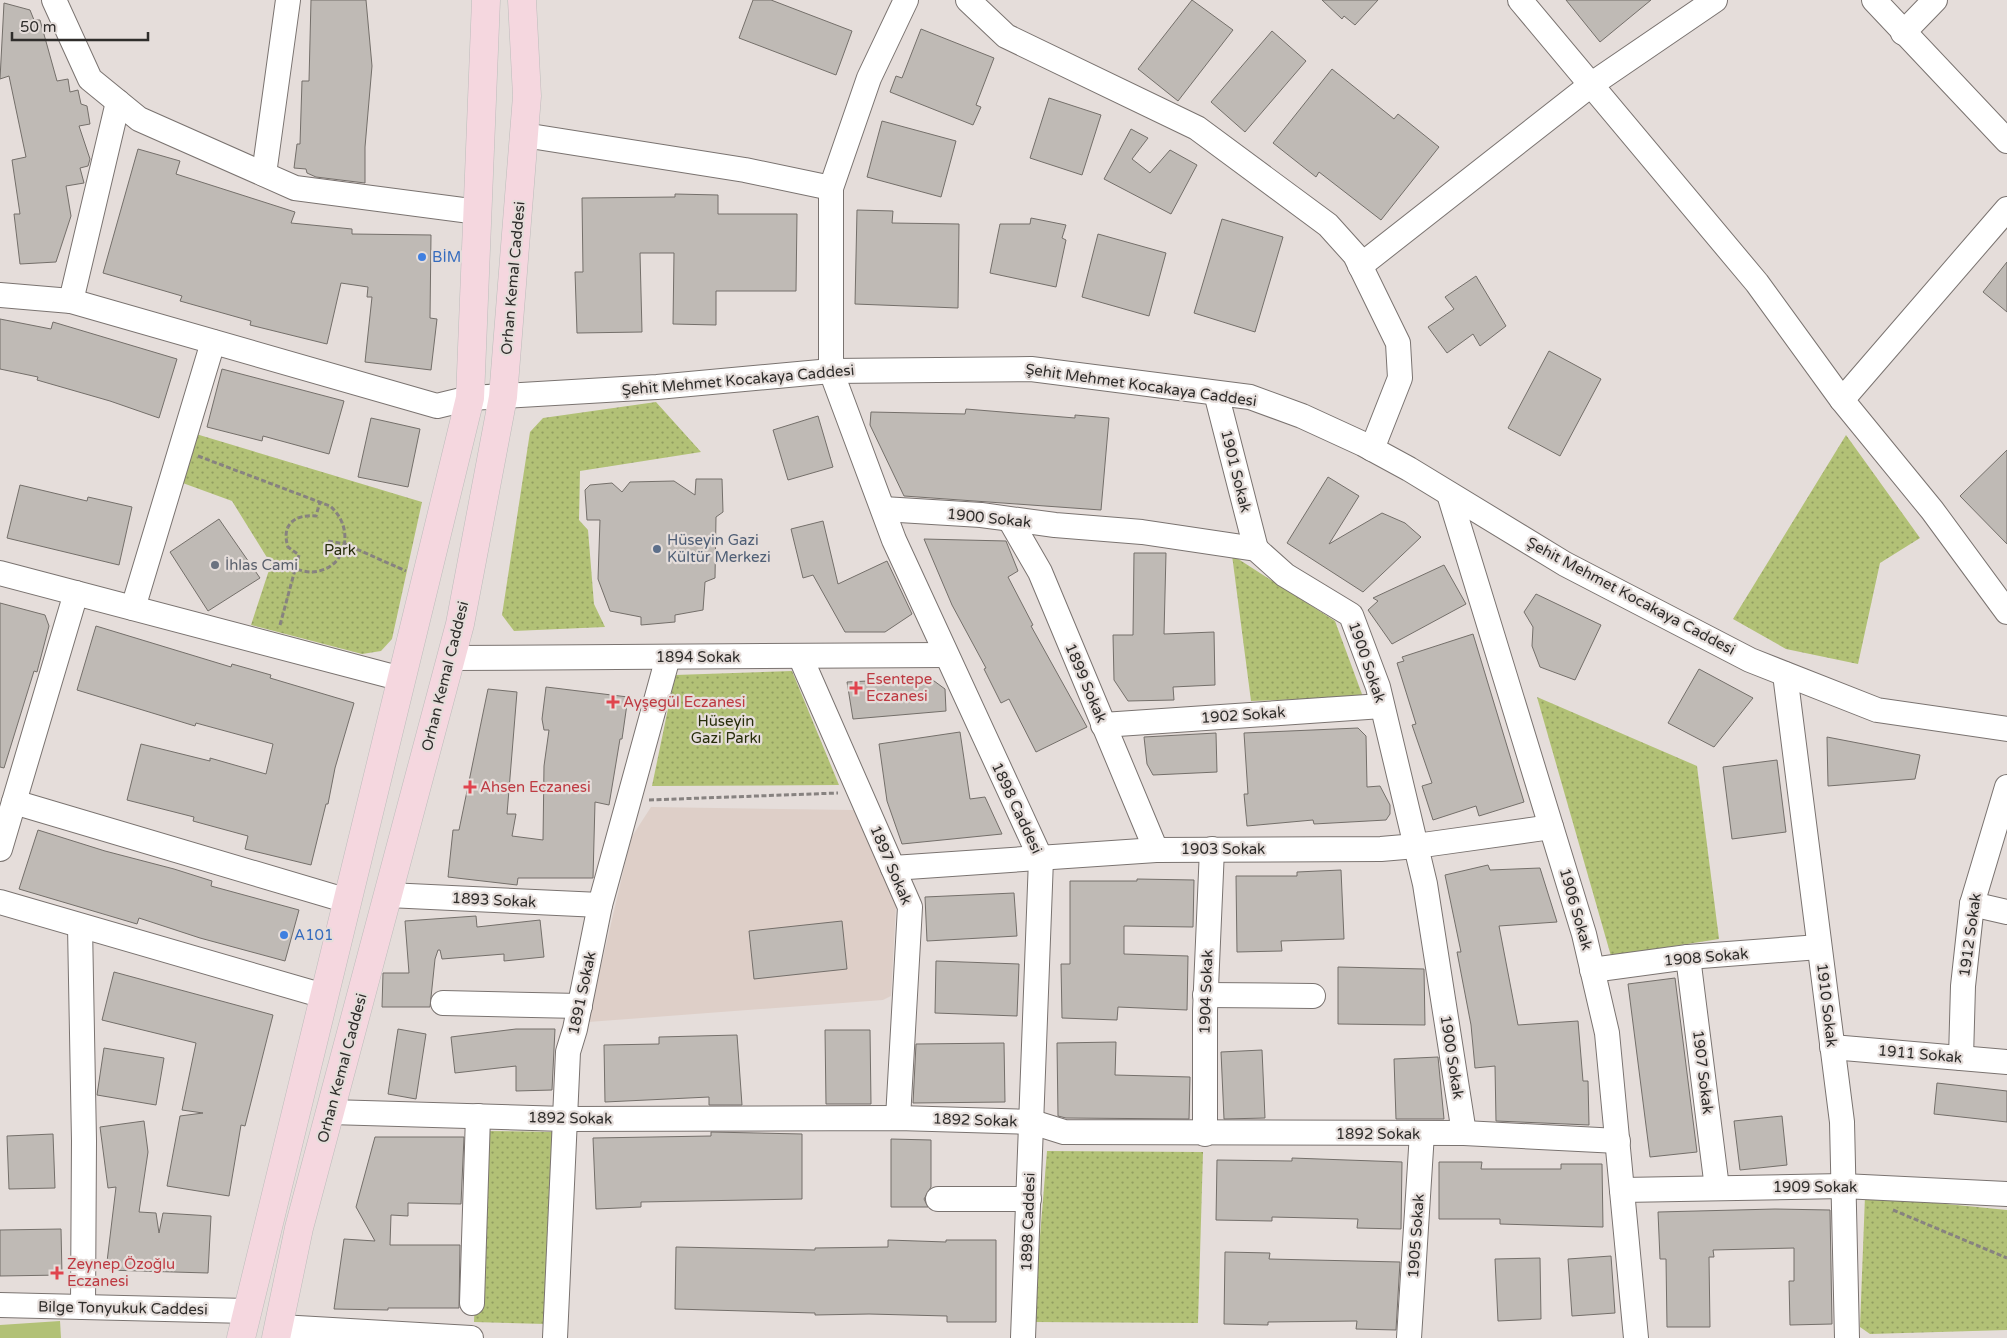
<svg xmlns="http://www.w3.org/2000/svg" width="2007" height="1338" font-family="'Varela Round',sans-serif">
  <defs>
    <pattern id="green-dots" width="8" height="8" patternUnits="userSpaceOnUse" patternTransform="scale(1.25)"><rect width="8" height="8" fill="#b2c176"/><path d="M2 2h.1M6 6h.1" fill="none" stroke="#919d61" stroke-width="1.8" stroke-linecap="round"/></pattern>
  </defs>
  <rect width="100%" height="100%" fill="#e5ddda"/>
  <polygon fill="#decfc8" points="651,807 854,810 890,883 896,906 891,996 883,1000 588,1022 631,838"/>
  <g fill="url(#green-dots)">
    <polygon points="656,402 701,452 580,471 579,520 588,530 594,604 605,627 514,631 502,615 530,432 543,418"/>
    <polygon points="196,434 422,502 392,639 381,651 362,654 251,625 271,564 232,501 180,482"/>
    <polygon points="1846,435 1920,538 1880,563 1858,664 1786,649 1733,619"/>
    <polygon points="1232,555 1335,621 1363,697 1251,701"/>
    <polygon points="792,671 839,785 652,786 675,675"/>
    <polygon points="1537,697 1697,766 1719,939 1611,956"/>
    <polygon points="482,1131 557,1132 546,1324 474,1322"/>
    <polygon points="1047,1151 1203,1152 1198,1323 1033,1322"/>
    <polygon points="1865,1196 2007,1210 2007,1330 1870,1334 1860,1327"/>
  </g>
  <polygon fill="#b2c176" points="60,1321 61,1338 0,1338 0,1325"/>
  <g fill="#bfbab5" stroke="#746f6a">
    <polygon points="311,0 366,0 372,66 365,147 365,183 316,177 307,173 306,169 294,168 297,144 300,144 302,81 309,81"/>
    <polygon points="753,0 771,0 852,31 836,75 739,38"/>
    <polygon points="1192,0 1233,30 1178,101 1138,69"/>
    <polygon points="1322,0 1378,0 1355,25 1344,16 1342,19"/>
    <polygon points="1566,0 1651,0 1600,42"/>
    <polygon points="4,3 30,10 34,20 40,20 57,81 68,79 70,92 78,90 81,104 87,106 90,124 79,126 90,159 88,166 80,168 84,183 66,186 71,216 56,262 20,264 14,214 20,214 12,160 26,157 9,76 0,79"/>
    <polygon points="921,29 994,58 976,105 981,107 973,125 890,92 896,76 902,78"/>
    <polygon points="1272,31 1306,61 1245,132 1211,102"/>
    <polygon points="1332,69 1394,119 1398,114 1439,147 1381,220 1319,172 1316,177 1273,143"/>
    <polygon points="1049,98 1101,115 1082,175 1030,158"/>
    <polygon points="882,121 956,141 941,197 867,177"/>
    <polygon points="1131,129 1148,138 1132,159 1150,173 1170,150 1197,165 1171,214 1104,179"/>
    <polygon points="138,149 180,161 176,174 295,212 291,223 352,229 352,234 431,235 430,318 437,319 431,370 365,362 372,297 367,297 368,287 341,283 327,344 250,325 251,321 180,301 182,296 103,273"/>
    <polygon points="675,194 718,195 718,214 797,214 796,291 716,291 716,325 673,324 674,253 640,253 642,332 577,333 575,272 583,272 582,198 675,197"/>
    <polygon points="857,210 893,211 892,223 959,224 958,308 855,304"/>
    <polygon points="1031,218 1066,225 1062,238 1066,240 1056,287 990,273 1000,224 1030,224"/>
    <polygon points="1222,219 1283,237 1255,332 1194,313"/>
    <polygon points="1098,234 1166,253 1149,316 1082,297"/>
    <polygon points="2007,262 2007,312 1983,292"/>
    <polygon points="1476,276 1506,326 1480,346 1473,334 1447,353 1428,327 1454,309 1445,297"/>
    <polygon points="0,319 51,329 53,322 177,359 159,418 110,401 37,380 38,377 0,369"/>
    <polygon points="1549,351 1601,379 1560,456 1508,428"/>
    <polygon points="222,369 344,401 329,454 263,436 262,441 207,427"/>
    <polygon points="966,409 1075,418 1075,415 1109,418 1101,510 904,496 870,425 871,412 965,414"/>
    <polygon points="818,416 833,467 788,480 773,430"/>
    <polygon points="371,418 420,429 408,487 358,477"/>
    <polygon points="2007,450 2007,544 1960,496"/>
    <polygon points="1328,477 1359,496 1329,544 1382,513 1405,523 1421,537 1363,592 1287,543"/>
    <polygon points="696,479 722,479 723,512 716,517 715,578 705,582 703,610 675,615 675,622 641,625 641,617 610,611 598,579 600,520 587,520 585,490 590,485 612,483 622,492 630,482 674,481 695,495"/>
    <polygon points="20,485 87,501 88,497 132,507 119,565 7,538"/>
    <polygon points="219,519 260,578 208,611 170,552"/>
    <polygon points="823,521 838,584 887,561 912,614 885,632 845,632 813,575 803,578 791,529"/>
    <polygon points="924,539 1006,541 1018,571 1008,577 1033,625 1031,626 1087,727 1036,752 1009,699 1001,703 984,669 986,668 952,605"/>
    <polygon points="1134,553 1166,553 1164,634 1214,632 1215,685 1173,687 1174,700 1128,701 1114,680 1113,635 1133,635"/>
    <polygon points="1444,565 1466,604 1392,644 1368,610 1378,601 1373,598"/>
    <polygon points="1536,594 1601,625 1575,680 1540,667 1532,646 1533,627 1524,612"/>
    <polygon points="0,603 45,615 49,626 37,672 34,671 4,768 0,767"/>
    <polygon points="96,626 231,667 232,664 271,675 270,678 354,703 335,768 328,804 326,804 311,865 245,849 248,836 193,821 194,817 127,800 141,744 210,761 210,758 266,774 273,744 196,723 195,726 77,690"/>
    <polygon points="1473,634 1524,802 1479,816 1476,806 1433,820 1422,786 1432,783 1412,725 1416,724 1397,663 1404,661 1402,657"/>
    <polygon points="1699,669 1753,698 1714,747 1668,723"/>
    <polygon points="930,678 945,689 946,711 853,719 847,682"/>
    <polygon points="546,687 628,697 622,739 620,739 609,805 595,802 593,878 518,878 517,885 448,877 453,830 459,830 488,689 517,692 507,814 516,814 512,836 543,840 544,766 549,730 544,730 542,719"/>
    <polygon points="1358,728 1366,736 1367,787 1380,786 1390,805 1390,814 1386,820 1314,824 1313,820 1247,826 1244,794 1248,794 1244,733"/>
    <polygon points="960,732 970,799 985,797 1002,834 902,844 887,801 879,744"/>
    <polygon points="1216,733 1217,772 1153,775 1147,764 1144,737"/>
    <polygon points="1827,737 1920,755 1915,779 1828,786"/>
    <polygon points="1777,760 1786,832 1732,839 1723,767"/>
    <polygon points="38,830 105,851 174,869 212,881 211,886 299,910 285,961 200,938 139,918 137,924 19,889"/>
    <polygon points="1488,865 1490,870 1540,868 1557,922 1499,926 1518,1025 1578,1021 1583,1081 1588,1081 1589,1125 1496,1121 1495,1066 1475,1068 1471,1025 1457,952 1461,952 1445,875"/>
    <polygon points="1341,870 1344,939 1281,941 1282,951 1237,952 1236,876 1297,876 1297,872"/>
    <polygon points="1137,879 1194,880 1193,927 1124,926 1124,954 1188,956 1187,1010 1118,1007 1117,1020 1062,1018 1061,964 1070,964 1070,881 1137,881"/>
    <polygon points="1014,893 1017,936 927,941 925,897"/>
    <polygon points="476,916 477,927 540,920 544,957 504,961 504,954 442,959 440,950 438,950 435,959 430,1007 382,1007 383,973 409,973 405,921"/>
    <polygon points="842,921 847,969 754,979 749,931"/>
    <polygon points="936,961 1019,964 1017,1016 935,1013"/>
    <polygon points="1338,967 1424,969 1425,1025 1338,1024"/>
    <polygon points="114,972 273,1015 245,1126 241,1125 229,1196 167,1186 180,1116 203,1113 182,1110 196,1043 102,1020"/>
    <polygon points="1675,978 1697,1152 1650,1157 1628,984"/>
    <polygon points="398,1029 426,1034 416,1099 388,1094"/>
    <polygon points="516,1029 555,1029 552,1090 516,1091 516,1066 455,1073 451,1037"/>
    <polygon points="825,1030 870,1030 871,1104 826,1104"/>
    <polygon points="737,1035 742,1105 709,1105 709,1097 605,1102 604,1045 659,1044 659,1037"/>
    <polygon points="1116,1042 1115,1075 1190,1077 1189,1119 1066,1118 1058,1116 1057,1043"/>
    <polygon points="1004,1043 1005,1102 913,1103 916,1044"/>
    <polygon points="104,1048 164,1058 156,1105 97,1095"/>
    <polygon points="1262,1050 1265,1118 1224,1119 1221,1052"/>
    <polygon points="1438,1057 1444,1119 1396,1119 1394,1059"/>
    <polygon points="1937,1083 2007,1091 2007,1122 1934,1114"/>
    <polygon points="1782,1116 1787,1165 1740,1170 1734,1121"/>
    <polygon points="144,1121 148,1152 139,1212 156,1213 159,1233 163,1213 211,1216 208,1273 106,1270 116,1187 108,1188 100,1127"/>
    <polygon points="711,1132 802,1134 802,1199 641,1202 641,1207 596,1209 593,1138 711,1136"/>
    <polygon points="53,1134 55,1188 9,1189 7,1136"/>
    <polygon points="375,1137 464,1137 461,1204 408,1203 408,1216 391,1215 390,1245 460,1245 459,1308 388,1308 388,1310 334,1309 344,1239 375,1241 356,1207"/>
    <polygon points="891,1139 931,1140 931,1187 924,1199 928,1207 891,1207"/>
    <polygon points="1292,1158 1402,1162 1401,1229 1357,1228 1358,1219 1272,1217 1272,1221 1216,1220 1217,1160 1292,1161"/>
    <polygon points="1439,1162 1482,1162 1481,1169 1561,1169 1561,1164 1602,1164 1603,1227 1500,1224 1500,1219 1439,1219"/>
    <polygon points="1775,1209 1830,1210 1832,1324 1790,1325 1789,1281 1794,1281 1794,1248 1713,1250 1714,1257 1709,1257 1710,1327 1667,1327 1666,1259 1660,1259 1658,1212"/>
    <polygon points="61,1229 62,1275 0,1276 0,1230"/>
    <polygon points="888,1240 946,1242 946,1240 996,1240 996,1322 947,1322 947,1316 869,1314 815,1315 815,1313 675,1309 676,1247 815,1250 815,1248 888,1247"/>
    <polygon points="1225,1252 1270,1253 1269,1259 1400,1262 1396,1330 1356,1329 1357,1321 1268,1322 1268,1325 1224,1324"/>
    <polygon points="1611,1256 1615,1313 1572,1316 1568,1259"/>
    <polygon points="1540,1258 1541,1319 1498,1321 1495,1259"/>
  </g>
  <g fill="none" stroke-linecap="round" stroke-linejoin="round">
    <defs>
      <g id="minor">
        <polyline points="54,0 90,79 139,119 295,188 478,212"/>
        <polyline points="906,0 869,78 831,188 831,371 894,540 1041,859 1023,1338"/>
        <polyline points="968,0 1006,36 1197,128 1328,225 1355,255 1398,343 1400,378 1372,449"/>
        <polyline points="1520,0 1757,283 1842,400 1932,510 2007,612"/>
        <polyline points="1874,0 2007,141"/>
        <polyline points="1903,33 1935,0"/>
        <polyline points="524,135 745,170 831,188"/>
        <polyline points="264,174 288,0"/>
        <polyline points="1360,266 1592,84 1715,0"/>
        <polyline points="0,295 71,301 437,406 470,398 657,387 831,371 1031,369 1250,397 1302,416 1363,444 1409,469 1565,564 1750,660 1877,710 2007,729"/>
        <polyline points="71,301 118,102"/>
        <polyline points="1216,393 1256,549"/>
        <polyline points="1842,400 2007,209"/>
        <polyline points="1449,494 1584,934 1607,1033 1636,1338"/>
        <polyline points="883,509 981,515 1055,525 1142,532 1256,549 1285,575 1351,615 1378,687 1425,884 1464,1133"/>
        <polyline points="1010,520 1040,572 1156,850"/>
        <polyline points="0,573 402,679"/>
        <polyline points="133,608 213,342"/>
        <polyline points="800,656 910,907 898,1118"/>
        <polyline points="451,658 945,655"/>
        <polyline points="1785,674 1842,1122 1847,1338"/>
        <polyline points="1103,725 1382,706"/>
        <polyline points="14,802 348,901"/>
        <polyline points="0,849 76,593"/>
        <polyline points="893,868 1156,850 1381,849 1416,846 1551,827"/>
        <polyline points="388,895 600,905"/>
        <polyline points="0,902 324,996"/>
        <polyline points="1972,904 2007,912"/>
        <polyline points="80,926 84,1141 83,1307"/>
        <polyline points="1688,957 1717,1188"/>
        <polyline points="1592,970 1688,957 1819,947"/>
        <polyline points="1205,995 1313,996"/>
        <polyline points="443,1003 580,1006"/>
        <polyline points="1832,1047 2007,1062"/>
        <polyline points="1961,1058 1963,986 1972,904 2007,787"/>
        <polyline points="330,1112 565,1119 898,1118 1032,1122 1064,1132 1464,1133 1618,1141"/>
        <polyline points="1205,1134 1205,1011 1212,849"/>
        <polyline points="1622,1190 1843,1186 2007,1194"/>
        <polyline points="938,1199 1029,1199"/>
        <polyline points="472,1303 478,1116"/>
        <polyline points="0,1305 247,1311"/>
        <polyline points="280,1327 471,1338"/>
        <polyline points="555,1338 568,1052 575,1029 600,905 668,657"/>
        <polyline points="1409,1338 1422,1133"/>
      </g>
      <g id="major">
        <polyline points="241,1338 470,398 486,0"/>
        <polyline points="276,1338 299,1228 460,624 503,397 527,96 522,0"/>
      </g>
    </defs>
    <use href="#minor" stroke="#7a7370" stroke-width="26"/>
    <use href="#major" stroke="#bcbcbb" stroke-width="29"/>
    <g stroke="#878280" stroke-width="3" stroke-dasharray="5 2.5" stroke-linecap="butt">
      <path d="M 198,456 L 330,506 C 356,528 347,571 311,572 C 306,572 300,570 295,569"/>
      <polyline points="328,541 345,544 406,571"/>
      <path d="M 280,625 L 299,555 L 288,547 C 281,525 294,514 316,516 L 320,502"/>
      <polyline points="649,800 838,793"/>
      <polyline points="1893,1210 2007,1258"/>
    </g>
    <use href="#minor" stroke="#fff" stroke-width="24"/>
    <use href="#major" stroke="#f5d7df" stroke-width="28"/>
  </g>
  <g fill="#3f7fe0" stroke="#e5ddda" stroke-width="2">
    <circle cx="422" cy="257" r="5"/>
    <circle cx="284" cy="935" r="5"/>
  </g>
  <circle fill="#5c6f8a" stroke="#e5ddda" stroke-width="2" cx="657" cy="549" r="5"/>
  <circle fill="#6b7280" stroke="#e5ddda" stroke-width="2" cx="215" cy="565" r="5"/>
  <g fill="#e0444e" stroke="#e5ddda" stroke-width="2">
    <path d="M853.5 680.5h5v5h5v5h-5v5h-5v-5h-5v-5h5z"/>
    <path d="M610.5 694.5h5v5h5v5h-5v5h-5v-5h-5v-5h5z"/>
    <path d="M467.5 779.5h5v5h5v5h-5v5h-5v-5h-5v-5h5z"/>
    <path d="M54.5 1265.5h5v5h5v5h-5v5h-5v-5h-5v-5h5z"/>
  </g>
  <g text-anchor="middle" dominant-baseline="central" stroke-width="4.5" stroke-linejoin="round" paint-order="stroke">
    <g font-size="15" fill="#366cbe" stroke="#e5ddda" text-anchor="start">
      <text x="432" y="257">BİM</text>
      <text x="294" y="935">A101</text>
    </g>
    <g font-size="15" fill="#2f2d2b" stroke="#e5ddda">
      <text transform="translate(513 278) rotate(-85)">Orhan Kemal Caddesi</text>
      <text transform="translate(738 380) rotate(-5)">Şehit Mehmet Kocakaya Caddesi</text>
      <text transform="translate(1141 385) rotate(8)">Şehit Mehmet Kocakaya Caddesi</text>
      <text transform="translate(1236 471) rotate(76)">1901 Sokak</text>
      <text transform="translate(989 518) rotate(6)">1900 Sokak</text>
      <text transform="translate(1631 596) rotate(28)">Şehit Mehmet Kocakaya Caddesi</text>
      <text x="698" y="657">1894 Sokak</text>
      <text transform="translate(1367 662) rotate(71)">1900 Sokak</text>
      <text transform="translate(445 676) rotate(-76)">Orhan Kemal Caddesi</text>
      <text transform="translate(1086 683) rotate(67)">1899 Sokak</text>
      <text transform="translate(1243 715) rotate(-4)">1902 Sokak</text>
      <text transform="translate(1017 808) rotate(65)">1898 Caddesi</text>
      <text x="1223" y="849">1903 Sokak</text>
      <text transform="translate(891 865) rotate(67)">1897 Sokak</text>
      <text transform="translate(494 900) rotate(3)">1893 Sokak</text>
      <text transform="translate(1576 909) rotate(74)">1906 Sokak</text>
      <text transform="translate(1970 935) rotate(-82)">1912 Sokak</text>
      <text transform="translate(1706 957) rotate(-5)">1908 Sokak</text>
      <text transform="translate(1206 992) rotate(-88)">1904 Sokak</text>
      <text transform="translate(582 993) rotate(-78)">1891 Sokak</text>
      <text transform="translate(1827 1005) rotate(83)">1910 Sokak</text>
      <text transform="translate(1920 1054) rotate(5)">1911 Sokak</text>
      <text transform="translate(1452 1057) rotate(81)">1900 Sokak</text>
      <text transform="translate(342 1068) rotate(-75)">Orhan Kemal Caddesi</text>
      <text transform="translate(1703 1072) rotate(83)">1907 Sokak</text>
      <text transform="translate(570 1118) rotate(1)">1892 Sokak</text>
      <text transform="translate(975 1120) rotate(2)">1892 Sokak</text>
      <text x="1378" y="1134">1892 Sokak</text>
      <text x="1815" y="1187">1909 Sokak</text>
      <text transform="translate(1028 1222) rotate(-88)">1898 Caddesi</text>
      <text transform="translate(1416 1236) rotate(-86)">1905 Sokak</text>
      <text transform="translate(123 1308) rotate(1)">Bilge Tonyukuk Caddesi</text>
    </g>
    <g font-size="15" fill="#4e5e75" stroke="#e5ddda" text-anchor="start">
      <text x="667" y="540">Hüseyin Gazi<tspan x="667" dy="17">Kültür Merkezi</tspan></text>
    </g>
    <g font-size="15" fill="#272d0b" stroke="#e5ddda">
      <text x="340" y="550">Park</text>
      <text x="726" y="721">Hüseyin<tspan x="726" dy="17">Gazi Parkı</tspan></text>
    </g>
    <g font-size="15" fill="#5b616d" stroke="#e5ddda" text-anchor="start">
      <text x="225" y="565">İhlas Cami</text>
    </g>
    <g font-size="15" fill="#be3a42" stroke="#e5ddda" text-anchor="start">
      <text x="866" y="679">Esentepe<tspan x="866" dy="17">Eczanesi</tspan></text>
      <text x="623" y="702">Ayşegül Eczanesi</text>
      <text x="480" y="787">Ahsen Eczanesi</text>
      <text x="67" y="1264">Zeynep Özoğlu<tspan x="67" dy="17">Eczanesi</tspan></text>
    </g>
  </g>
  <path d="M12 32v8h136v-8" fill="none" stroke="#2f2d2b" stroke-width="2.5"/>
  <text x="20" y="32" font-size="15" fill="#2f2d2b" stroke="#e5ddda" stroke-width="4" paint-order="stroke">50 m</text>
</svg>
